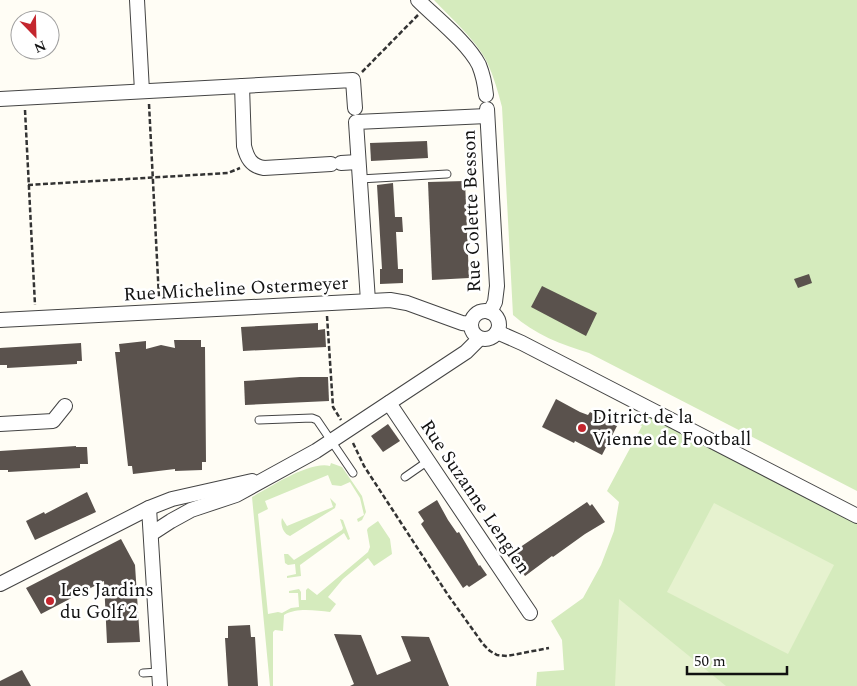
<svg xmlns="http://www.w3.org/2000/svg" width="857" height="686" font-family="Spectral,serif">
  <rect width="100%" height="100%" fill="#fffdf5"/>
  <g fill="#d5ebbd">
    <path d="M 434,0 L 857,0 L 857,491 L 589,353 C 562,345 534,334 513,315 L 502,107 C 498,92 494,77 487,62 C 477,41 450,17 434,0 Z"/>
    <polygon points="635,412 647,416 664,424 857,523 857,686 536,686 537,672 564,670 562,640 551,621 583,598 601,565 614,531 619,502 607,491 642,426 631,421"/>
    <path d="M 331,463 L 342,467 L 362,496 L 366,512 L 362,520 L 358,522 L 357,519 L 364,515 L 360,498 L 350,482 L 341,486 L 332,485 L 328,475 L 265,501 L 268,509 L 258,514 L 268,614 L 278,612 L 282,613 L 291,608 L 299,607 L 298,593 L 289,593 L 289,591 L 299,589 L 301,592 L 301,600 L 306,600 L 306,590 L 308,588 L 317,595 L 368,552 L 370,547 L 367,530 L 368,528 L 378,521 L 390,539 L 392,554 L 374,566 L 368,558 L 343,579 L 328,597 L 336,604 L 330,612 C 316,611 298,607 284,615 L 283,631 L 275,630 L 273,632 L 273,686 L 270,686 L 252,497 C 271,487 309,461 330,466 Z"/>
    <path d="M 330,498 L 336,504 L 335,508 L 290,536 C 283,534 280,524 282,518 L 287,526 L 333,507 Z"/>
    <polygon points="340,519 343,520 350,539 348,540 344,533 300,565 301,576 287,578 287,576 296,574 295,564 288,565 285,563 284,554 288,554 294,560 342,530 343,528"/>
  </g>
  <g fill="#e6f2cf">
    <polygon points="714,503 834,565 788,654 667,592"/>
    <polygon points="619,599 726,686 615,686"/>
  </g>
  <g fill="#5a524d">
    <polygon points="427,141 428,158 371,161 370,143"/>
    <polygon points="465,181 469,278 432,280 428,182"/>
    <polygon points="393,183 395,217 402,217 403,232 396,232 398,269 403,269 403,283 380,284 380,269 382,269 377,185"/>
    <polygon points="809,274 812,283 798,288 794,279"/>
    <polygon points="542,286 597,313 586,336 531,307"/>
    <polygon points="318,323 318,330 325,329 326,347 243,351 241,327"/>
    <polygon points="174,340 201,340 201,347 205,347 206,462 202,462 202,470 175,471 175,469 133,474 132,466 128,466 115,352 120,352 119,344 146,341 146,349 161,345 175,348"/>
    <polygon points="81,343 82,361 77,361 77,364 7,368 7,365 0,365 0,348"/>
    <polygon points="300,377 328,377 329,401 245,405 244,381"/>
    <polygon points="556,399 580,412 588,415 590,412 617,426 602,455 575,441 574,443 542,427"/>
    <polygon points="388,424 400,441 383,452 371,436"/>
    <polygon points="76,446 76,447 87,447 88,464 80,464 80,468 8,472 8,470 0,470 0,451"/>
    <polygon points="87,492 96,512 35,540 26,521 44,512 45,514"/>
    <polygon points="437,500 448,520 457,533 459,532 479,566 480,565 487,575 469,587 467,585 463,588 421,524 424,521 418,512"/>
    <polygon points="587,502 590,506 592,504 605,522 585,534 553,557 552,556 525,576 510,554"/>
    <polygon points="121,539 135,565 140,642 107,643 104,581 41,614 26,588"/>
    <polygon points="250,625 251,637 255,637 258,686 228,686 225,638 228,638 228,626"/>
    <polygon points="334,634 361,635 377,675 411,661 401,636 429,637 449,686 350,686 354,684"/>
    <polygon points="22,670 31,686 0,686 0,681"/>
  </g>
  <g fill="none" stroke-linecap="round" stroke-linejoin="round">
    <defs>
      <g id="service">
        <polyline points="360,179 447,174"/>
        <polyline points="259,420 312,418 317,420 353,473"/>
        <polyline points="405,477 428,461"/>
        <polyline points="143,673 159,672"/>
      </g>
      <g id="minor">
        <polyline points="137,0 142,91"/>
        <path d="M 418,0 C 436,18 468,43 479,65 C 483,75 485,85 486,95"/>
        <path d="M 242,86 L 244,146 C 247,158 251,166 264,168 L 331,164"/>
        <polyline points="0,99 353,80 355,108"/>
        <polyline points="487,109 497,286 495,302 490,312"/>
        <polyline points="341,163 358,162"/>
        <polyline points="368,301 356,122 487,116"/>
        <circle cx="485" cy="325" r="14"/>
        <polyline points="0,320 390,300 407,303 462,323 470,324"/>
        <polyline points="497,332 522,343 857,516"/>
        <polyline points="389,403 530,613"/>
        <polyline points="0,424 53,421 65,406"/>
        <polyline points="149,508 160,686"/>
        <polyline points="151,534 171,521 191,510 236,495 316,451 466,352 479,339"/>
        <polyline points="0,584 149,508 172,499 252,481"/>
      </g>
    </defs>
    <use href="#service" stroke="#444" stroke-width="9"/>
    <use href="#minor" stroke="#444" stroke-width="16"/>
    <g stroke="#333" stroke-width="2.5" stroke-dasharray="5 2.5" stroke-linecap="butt">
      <polyline points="362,72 418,15"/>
      <polyline points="149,104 159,298"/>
      <polyline points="25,110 35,305"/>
      <polyline points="28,185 228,173 240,168"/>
      <polyline points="327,316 333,407 341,420"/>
      <polyline points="353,443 364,466 448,595 483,644 490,651 497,655 507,656 549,648"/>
    </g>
    <use href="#service" stroke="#fff" stroke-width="7"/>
    <use href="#minor" stroke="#fff" stroke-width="14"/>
  </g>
  <g fill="#c4262e" stroke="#fff" stroke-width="2">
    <circle cx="582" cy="428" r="5"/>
    <circle cx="50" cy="601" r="5"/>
  </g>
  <g text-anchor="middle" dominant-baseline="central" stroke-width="5" stroke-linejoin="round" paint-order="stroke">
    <g font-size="19" fill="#111" stroke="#fff">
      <text transform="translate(472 211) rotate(-92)">Rue Colette Besson</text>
      <text transform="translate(236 289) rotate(-3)">Rue Micheline Ostermeyer</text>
      <text transform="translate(475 497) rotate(56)">Rue Suzanne Lenglen</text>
    </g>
    <g font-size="19" fill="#111" stroke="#fff" text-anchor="start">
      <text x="592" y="417">Ditrict de la<tspan x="592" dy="22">Vienne de Football</tspan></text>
      <text x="60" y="590">Les Jardins<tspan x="60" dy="22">du Golf 2</tspan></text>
    </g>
  </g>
  <g transform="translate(35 35) rotate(157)"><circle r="24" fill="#ffffff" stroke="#a0a0a0"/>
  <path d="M0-4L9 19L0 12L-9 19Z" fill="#c4262e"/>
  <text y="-8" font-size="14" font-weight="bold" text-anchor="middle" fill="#111111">N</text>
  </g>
  <path d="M687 666v8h100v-8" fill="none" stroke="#111111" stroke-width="2.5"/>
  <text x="694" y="666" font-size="15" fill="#111111" stroke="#ffffff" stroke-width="4" paint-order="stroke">50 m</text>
</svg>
